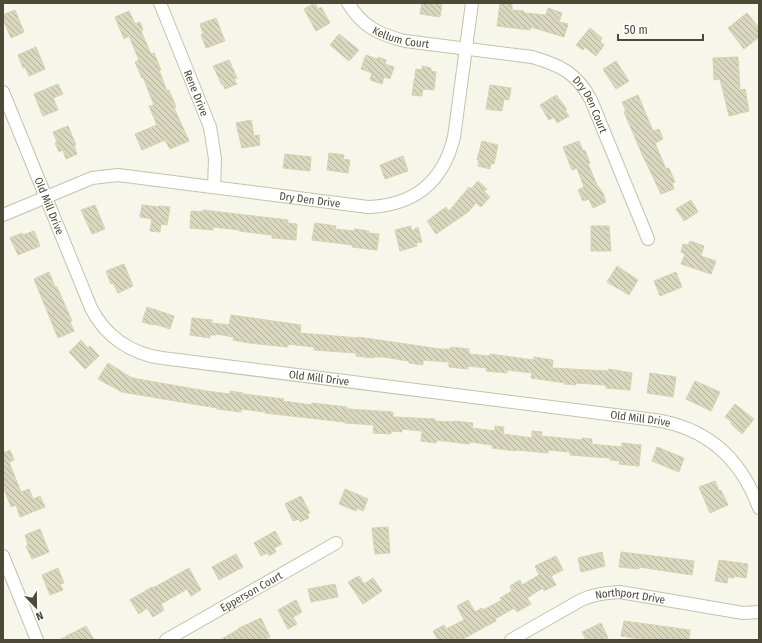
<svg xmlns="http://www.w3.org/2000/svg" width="762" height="643" font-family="'Fira Sans Condensed',sans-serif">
  <defs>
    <pattern id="building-back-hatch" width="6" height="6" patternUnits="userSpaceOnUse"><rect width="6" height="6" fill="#d9d8bf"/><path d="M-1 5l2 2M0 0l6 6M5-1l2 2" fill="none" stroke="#b2b19c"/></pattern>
  </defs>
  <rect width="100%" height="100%" fill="#f6f6ea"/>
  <g fill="url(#building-back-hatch)" stroke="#d5d3b1">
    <polygon points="315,3 318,9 321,7 330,23 316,31 304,9"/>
    <polygon points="422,3 442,3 440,17 420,14"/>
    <polygon points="500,3 512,3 512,10 524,11 524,13 546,15 548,8 562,13 559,22 568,24 564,37 531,27 530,30 497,26"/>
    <polygon points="15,10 24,32 11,38 3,19 3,15"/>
    <polygon points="129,11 135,24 140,22 143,30 141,31 151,54 154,53 161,70 159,70 167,91 169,90 176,107 174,108 189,141 170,149 165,140 142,150 135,134 157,125 149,106 154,105 143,77 142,78 135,62 139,60 129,36 124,39 115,17"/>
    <polygon points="747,13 759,28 759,37 744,49 728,28"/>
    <polygon points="216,18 225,41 206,48 201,35 203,34 200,24"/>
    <polygon points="590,28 602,38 600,42 604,45 596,56 585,47 583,50 576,45"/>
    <polygon points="339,34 359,50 349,61 330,45"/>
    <polygon points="36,47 45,69 29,76 25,67 23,68 18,55"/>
    <polygon points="366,55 377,59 378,57 386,60 385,64 394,67 390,79 384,77 382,84 370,80 372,73 361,69"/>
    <polygon points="738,57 740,90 745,89 749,111 729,116 720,79 714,80 713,58"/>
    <polygon points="229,60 237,78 234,79 237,84 225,89 223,84 222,85 213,66"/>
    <polygon points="616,61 629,81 616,89 603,69"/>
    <polygon points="422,66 431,68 431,71 436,72 434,90 423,89 422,96 412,95 416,69 422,70"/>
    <polygon points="58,84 63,94 53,98 58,110 43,116 34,94"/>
    <polygon points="490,85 511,88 509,100 504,99 502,111 486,109"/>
    <polygon points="556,95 567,109 565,110 569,116 557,123 554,117 549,120 540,105"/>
    <polygon points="638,95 653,131 659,129 663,139 655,143 666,169 669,168 675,182 672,183 674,189 661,194 642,154 624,112 626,111 622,102"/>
    <polygon points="251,120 254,136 259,135 260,145 242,148 236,123"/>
    <polygon points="68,126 76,145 74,145 77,154 66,159 63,150 59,152 55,143 57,142 53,132"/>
    <polygon points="482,141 498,145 494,164 491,163 490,169 478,166 479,160 477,160"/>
    <polygon points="579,141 583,151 585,150 590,163 588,164 597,185 603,193 606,202 593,208 589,199 583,201 578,190 584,187 577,168 572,170 563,147"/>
    <polygon points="329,153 344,155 343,159 350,160 348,173 327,170"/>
    <polygon points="285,154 311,157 310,171 283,168"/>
    <polygon points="403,156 408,171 385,179 380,165"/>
    <polygon points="478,181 487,189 484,191 490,197 481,207 476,203 468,212 436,234 427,221 446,207 449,211 469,187 471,189"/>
    <polygon points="691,200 698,212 684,221 676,209"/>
    <polygon points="95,205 105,229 92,234 81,210"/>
    <polygon points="142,205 159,207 159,206 170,207 167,225 161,224 160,232 150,231 152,219 140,217"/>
    <polygon points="203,210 288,220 288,223 297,224 296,240 272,238 272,235 239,231 239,230 213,227 213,230 190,228 191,211 203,212"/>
    <polygon points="315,223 336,226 335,229 354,231 355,229 369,231 369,233 379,234 377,250 352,247 353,245 312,240"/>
    <polygon points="411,226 412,231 418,227 422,242 416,243 417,246 400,251 395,230"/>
    <polygon points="591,226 609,226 611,251 591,251"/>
    <polygon points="34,231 40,246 18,255 10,238 22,233 23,235"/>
    <polygon points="690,241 704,246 701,256 716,261 711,274 681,264 685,254 681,252 683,244 688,245"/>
    <polygon points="124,264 133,286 118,293 113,283 111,284 106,271"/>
    <polygon points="617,266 638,280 629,295 607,282"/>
    <polygon points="49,272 55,287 57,287 65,305 72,321 70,322 74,331 58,338 34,279"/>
    <polygon points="676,272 682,287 660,296 654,281"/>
    <polygon points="147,307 174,316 170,329 154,324 153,325 142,322"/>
    <polygon points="231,315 301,325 300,333 358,338 358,337 440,349 451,349 451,347 469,349 469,354 489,356 490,354 534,360 534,357 553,360 552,368 608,371 609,369 632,373 630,390 606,388 606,385 576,383 576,385 564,384 565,383 531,378 532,373 507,370 507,373 486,371 487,368 468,366 468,369 449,367 449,362 423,360 423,365 409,363 409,361 383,357 373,357 373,358 356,356 356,353 314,350 314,347 288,344 288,347 249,343 233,340 234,337 216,334 216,335 210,335 210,338 190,335 192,318 212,320 212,323 229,325"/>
    <polygon points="81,340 88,348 90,346 99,356 85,369 69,352"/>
    <polygon points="108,363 132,378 206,391 230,394 230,391 243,393 243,394 268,397 284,399 283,401 312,405 312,403 347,407 347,409 393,412 393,417 435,419 434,421 453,422 454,421 473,423 472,428 495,431 495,426 504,427 503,434 532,438 532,431 542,432 541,436 582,440 582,438 592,439 592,444 600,445 622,447 622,443 641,445 639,466 619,464 620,461 610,460 610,458 570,455 570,452 548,450 548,453 516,450 515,451 492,448 493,445 470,442 469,444 437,440 436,443 421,441 422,431 402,429 402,432 391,431 391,434 373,433 374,425 345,423 344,422 265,413 265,412 241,409 241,412 217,409 217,408 122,392 98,379"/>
    <polygon points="650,373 676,377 673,397 647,393"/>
    <polygon points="695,381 720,392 711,411 686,399"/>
    <polygon points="735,404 754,419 742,434 731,424 732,422 725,417"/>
    <polygon points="657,447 684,458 679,472 652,461"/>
    <polygon points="3,449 5,453 10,450 14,460 9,462 21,492 29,489 33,499 40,496 45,507 20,517 16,505 11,507 3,486"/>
    <polygon points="715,481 719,491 721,490 728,505 710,513 699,487"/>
    <polygon points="345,489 368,499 363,511 357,508 356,511 339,504"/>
    <polygon points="301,496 310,513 307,514 309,518 300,522 299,519 293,521 285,504"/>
    <polygon points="388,527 390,553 375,554 372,528"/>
    <polygon points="40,529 49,552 32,559 26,546 28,545 25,535"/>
    <polygon points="275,531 282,544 274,548 276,552 269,556 267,553 261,556 254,543"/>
    <polygon points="602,552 605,566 581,572 578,558"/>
    <polygon points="621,552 694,561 692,575 639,567 639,569 619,567"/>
    <polygon points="236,554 243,567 219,580 212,567"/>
    <polygon points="556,556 563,570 551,576 556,585 544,591 543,588 527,598 531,604 517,612 514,608 495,619 496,621 461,640 438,640 433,631 444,625 446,629 464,620 457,606 468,600 475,612 482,608 483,610 502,600 500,598 512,591 510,586 520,580 522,585 539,575 535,566"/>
    <polygon points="719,560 748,564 746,578 734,576 734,578 728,577 727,583 715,581"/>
    <polygon points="58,568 64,583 60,584 63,590 50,595 42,575"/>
    <polygon points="189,568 201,590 191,596 187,589 161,604 164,610 153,617 147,608 139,614 130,600 152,587 153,588"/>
    <polygon points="359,576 364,584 373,578 382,591 363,604 348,582"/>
    <polygon points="335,584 338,597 311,602 308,589"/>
    <polygon points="296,600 302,612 293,617 297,624 288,629 278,610"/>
    <polygon points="261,618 270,637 264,640 220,640 239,629 239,628"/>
    <polygon points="624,621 690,630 689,640 646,640 621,636"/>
    <polygon points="601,623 608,638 603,640 586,640 582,632"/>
    <polygon points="86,626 94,640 59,640"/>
  </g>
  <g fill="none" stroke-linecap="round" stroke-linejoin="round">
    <defs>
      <g id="minor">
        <path id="s1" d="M 160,3 L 210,127 L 215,159 L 214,187"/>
        <path id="s2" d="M 348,3 C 363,27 378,34 405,41 L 532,57 C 560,65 577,73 591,100 L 648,239"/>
        <path id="s3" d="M 3,92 L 91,308 C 105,336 131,354 162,358 L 655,420 C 708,428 741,459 759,508"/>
        <path id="s4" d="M 3,215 L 92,178 L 118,175 L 368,207 C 415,205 443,182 454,137 L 472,3"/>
        <polyline points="3,556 37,640"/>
        <path id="s5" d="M 166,640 L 336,543"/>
        <path id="s6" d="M 511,640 L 581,600 C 594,594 606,593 620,592 L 743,613 L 759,612"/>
      </g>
    </defs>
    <use href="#minor" stroke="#c3c3ac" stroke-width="14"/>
    <use href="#minor" stroke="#fff" stroke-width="12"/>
  </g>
  <g text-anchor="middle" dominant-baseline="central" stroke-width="3.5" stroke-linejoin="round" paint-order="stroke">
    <g font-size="11" fill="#4c4a37" stroke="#fff">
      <text stroke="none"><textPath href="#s2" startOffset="66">Kellum Court</textPath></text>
      <text stroke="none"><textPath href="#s1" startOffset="97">Rene Drive</textPath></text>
      <text stroke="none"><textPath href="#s2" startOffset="278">Dry Den Court</textPath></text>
      <text stroke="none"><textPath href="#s4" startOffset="316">Dry Den Drive</textPath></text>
      <text stroke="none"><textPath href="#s3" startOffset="123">Old Mill Drive</textPath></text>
      <text stroke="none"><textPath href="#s3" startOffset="482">Old Mill Drive</textPath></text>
      <text stroke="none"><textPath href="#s3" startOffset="806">Old Mill Drive</textPath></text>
      <text stroke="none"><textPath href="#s5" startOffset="98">Epperson Court</textPath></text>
      <text stroke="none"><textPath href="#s6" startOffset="131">Northport Drive</textPath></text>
    </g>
  </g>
  <rect width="762" height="643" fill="none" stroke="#4c4a37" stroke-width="8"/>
  <g transform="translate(36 607) rotate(158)" stroke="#ffffff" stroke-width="3" paint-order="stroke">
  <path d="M0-3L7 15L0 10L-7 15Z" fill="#4c4a37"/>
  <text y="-6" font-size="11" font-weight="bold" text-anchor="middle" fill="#4c4a37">N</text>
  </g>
  <path d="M618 34v6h85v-6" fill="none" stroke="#4c4a37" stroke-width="2"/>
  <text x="624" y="34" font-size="12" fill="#4c4a37" stroke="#ffffff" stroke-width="3" paint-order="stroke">50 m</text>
</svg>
